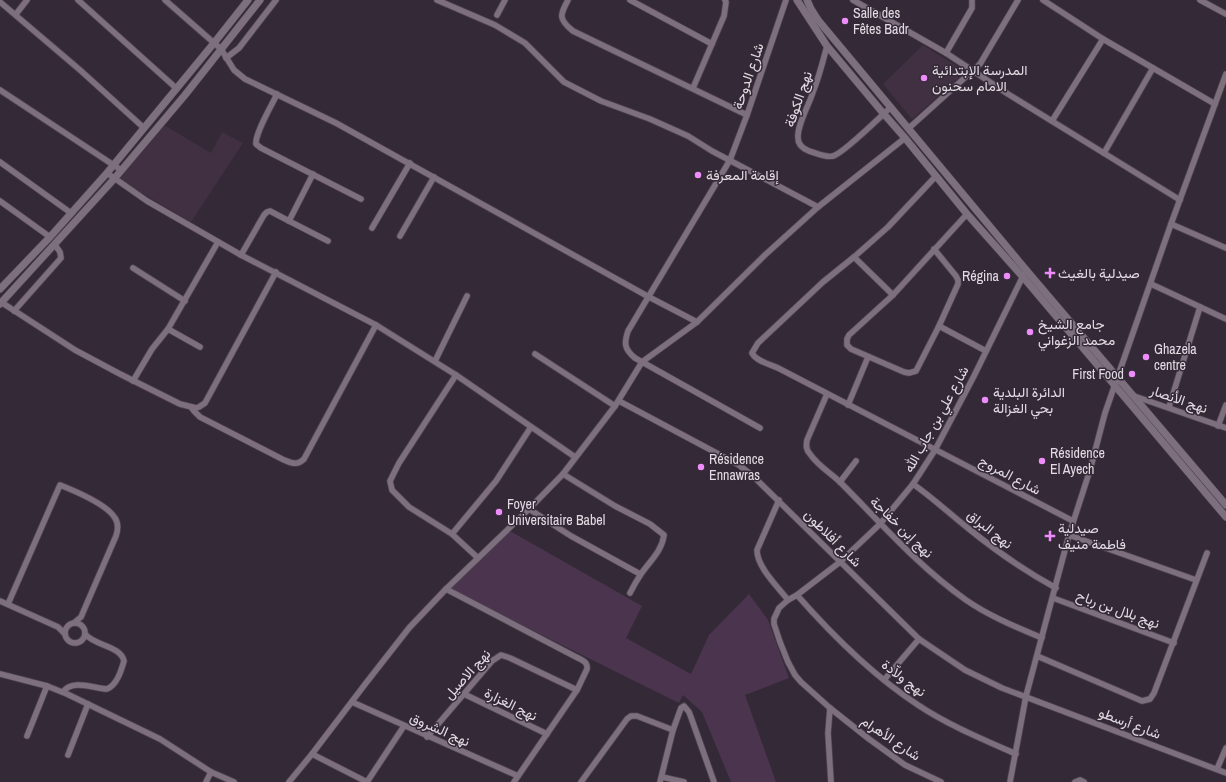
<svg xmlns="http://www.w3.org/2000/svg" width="1226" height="782" font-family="'Archivo Narrow',Vazirmatn,sans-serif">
  <rect width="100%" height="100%" fill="#342936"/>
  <g fill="#403042">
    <polygon points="923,45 966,72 912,119 883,84"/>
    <polygon points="164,125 211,153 222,132 243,143 191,222 118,179"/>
  </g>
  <polygon fill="#4b354e" points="510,531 642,606 626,638 691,674 709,635 749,594 768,620 789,678 745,695 776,782 731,782 702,712 683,695 679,703 449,589"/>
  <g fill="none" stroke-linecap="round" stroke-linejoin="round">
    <defs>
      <g id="minor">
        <polyline points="78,0 176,88"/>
        <polyline points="165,0 221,49 234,70 245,79 336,123 649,297 697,322"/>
        <polyline points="437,0 495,25 525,43 564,82 601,101 650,119 688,136 712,151 818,207"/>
        <path d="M 568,0 C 560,15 558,19 573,31 L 747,115"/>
        <polyline points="630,0 712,44"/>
        <polyline points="853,0 946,53 1008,94 1180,200"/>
        <polyline points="1043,0 1103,39 1215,104"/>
        <polyline points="1200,0 1226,14"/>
        <polyline points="0,2 80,70 144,128"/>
        <polyline points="16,14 27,0"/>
        <polyline points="497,15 505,0"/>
        <path d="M 827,46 C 823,61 819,77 813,92 C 809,105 797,125 798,138 C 798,145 804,149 809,151 C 816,153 826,158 833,156 C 843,154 881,116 891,107"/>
        <polyline points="946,53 972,8 972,0"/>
        <polyline points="226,58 239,48 276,0"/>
        <polyline points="693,88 724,16 726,2 725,0"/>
        <polyline points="0,90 121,170"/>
        <path d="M 277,94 C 272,105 255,133 256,144 L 261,148 L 361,199"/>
        <polyline points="1052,121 1103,39"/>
        <polyline points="909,128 980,64 1018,0"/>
        <polyline points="1104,153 1153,68"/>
        <polyline points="0,162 71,213"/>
        <polyline points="107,173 147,201 241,255 376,325 456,375 575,457"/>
        <path d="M 936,176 L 888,227 L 854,257 L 823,282 L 758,343 L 752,353 C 756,361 769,364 778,368 L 1073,521"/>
        <polyline points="0,201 50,237"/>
        <polyline points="289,221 328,241"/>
        <polyline points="1171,224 1226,248"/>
        <polyline points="372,228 410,163"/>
        <polyline points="400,236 434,177"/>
        <polyline points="934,249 956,276 958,280 958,284 939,326 916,371 909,373 904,372 851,349 847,345 847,339 849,335 893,295 967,214"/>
        <polyline points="241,255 264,215 267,212 270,211 289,221 313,174"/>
        <polyline points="854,257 893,295"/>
        <polyline points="133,268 185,301"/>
        <polyline points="1151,284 1226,319"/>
        <polyline points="1,302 75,350 120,374 180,404 196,408 199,407 205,403 276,272"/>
        <polyline points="14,311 61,258 60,252 55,245"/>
        <polyline points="939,326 986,351"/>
        <polyline points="168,329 200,347"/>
        <polyline points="535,354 615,406"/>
        <polyline points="435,361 467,296"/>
        <polyline points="456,375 399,463 390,481 392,490 409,507 452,534 478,558"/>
        <polyline points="133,381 152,349 168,329 218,242"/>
        <path d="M 827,394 L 807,440 C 806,446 806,450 810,454 C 818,466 831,473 841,483 C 881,523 919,567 966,600 C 989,616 1016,627 1042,638"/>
        <polyline points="1134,396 1226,428"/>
        <polyline points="619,401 739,465 754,477 919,639 965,670 1002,688 1226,773"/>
        <polyline points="848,405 868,357"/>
        <path d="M 191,407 L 194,411 L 200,417 L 284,460 C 292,463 297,466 304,459 L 376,325"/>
        <polyline points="1169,407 1200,307"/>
        <polyline points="1218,426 1226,405"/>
        <path d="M 760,428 L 635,358 C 624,349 624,343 628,331 L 730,160 L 747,115 L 786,0"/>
        <path d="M 563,474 L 615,506 L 650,524 L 664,535 C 662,551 650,561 641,574 C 637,580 633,587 630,593"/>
        <polyline points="840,482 856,461"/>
        <path d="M 913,484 C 933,498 950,514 969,529 C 996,551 1025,571 1056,588"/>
        <path d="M 779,500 L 757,550 C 757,567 777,586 788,600"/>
        <polyline points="529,509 571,536 640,574"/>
        <polyline points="452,534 496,481 531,427"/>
        <polyline points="1069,535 1196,580"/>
        <path d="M 446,589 L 576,657 C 582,660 588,662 587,669 L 577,690 L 514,782"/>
        <path d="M 797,595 C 833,636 872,675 918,705 C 948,725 982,739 1016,754"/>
        <polyline points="1053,598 1174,643"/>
        <polyline points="0,601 58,627 65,634"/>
        <path d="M 8,604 L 60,485 C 75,491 107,504 115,518 C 119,524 118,530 116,536 L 81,617 L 75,622"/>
        <circle cx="75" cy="633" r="10"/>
        <polyline points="1037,656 1142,701 1150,699 1154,693 1207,553"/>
        <polyline points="0,674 47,686 67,694 160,739 211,772 234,782"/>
        <polyline points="884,680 919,639"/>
        <path d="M 63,692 C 72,679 93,688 107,689 C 117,685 121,671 124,661 C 121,646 95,646 85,634"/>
        <polyline points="464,694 547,734"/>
        <polyline points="352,702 518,776"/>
        <polyline points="830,708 828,733 831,782"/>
        <polyline points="27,736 47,686"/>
        <polyline points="427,737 492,661 501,655 510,658 577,690"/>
        <polyline points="312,754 367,782"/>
        <polyline points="68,755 88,704"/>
        <polyline points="1217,769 1226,748"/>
        <polyline points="662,777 684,782"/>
        <polyline points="206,782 211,772"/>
        <polyline points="289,782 312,754 366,683 409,628 446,589 529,509 563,474 615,406 642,362 697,322 766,254 818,207 905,138"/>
        <polyline points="367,782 404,726"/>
        <polyline points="581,782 627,719 631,716 637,716 673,730"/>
        <polyline points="660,782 673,730 681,708 684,706 689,712 692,720 714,782"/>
        <polyline points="941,782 905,765 869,739 830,708 801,682 795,675 788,662 780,642 774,624 774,619 779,608 788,600 797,595 840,562 880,524 913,484 935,450 974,376 1024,274"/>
        <polyline points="1010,782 1026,696 1069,535 1090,470 1105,413 1171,224 1226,74"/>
        <polyline points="1075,782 1080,780 1084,782"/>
      </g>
      <g id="tertiary">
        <polyline points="797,0 827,46 883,113 905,138 967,214 1023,277 1226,517"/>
        <polyline points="807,0 811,9 818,20 1027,271 1226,505"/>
        <polyline points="0,289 50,237 107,173 214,43 248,0"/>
        <polyline points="0,304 114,179 185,95 260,0"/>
      </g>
    </defs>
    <use href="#minor" stroke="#4f4650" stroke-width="7"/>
    <use href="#tertiary" stroke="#4f4650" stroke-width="8"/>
    <use href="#minor" stroke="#7d6f7e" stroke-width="5.5"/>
    <use href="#tertiary" stroke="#7d6f7e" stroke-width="7"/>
  </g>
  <g fill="#ed8cfa" stroke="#342936" stroke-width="1.5">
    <circle cx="845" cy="21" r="4"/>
    <circle cx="924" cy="78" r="4"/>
    <circle cx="698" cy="175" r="4"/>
    <path d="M1048 267h4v4h4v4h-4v4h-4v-4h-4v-4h4z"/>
    <circle cx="1007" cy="276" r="4"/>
    <circle cx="1030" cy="332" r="4"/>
    <circle cx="1146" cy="357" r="4"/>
    <circle cx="1132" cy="374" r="4"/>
    <circle cx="985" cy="400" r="4"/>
    <circle cx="1042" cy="461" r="4"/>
    <circle cx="701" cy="467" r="4"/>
    <circle cx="499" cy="512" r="4"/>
    <path d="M1048 530h4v4h4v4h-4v4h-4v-4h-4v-4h4z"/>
  </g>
  <g text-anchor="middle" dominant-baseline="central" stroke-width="3" stroke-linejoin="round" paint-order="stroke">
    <g font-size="14" fill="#e2dbe3" stroke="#342936" text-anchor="start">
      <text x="853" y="13">Salle des<tspan x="853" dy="16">Fêtes Badr</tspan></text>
      <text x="932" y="70">المدرسة الإبتدائية<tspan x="932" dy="16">الامام سحنون</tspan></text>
      <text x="706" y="175">إقامة المعرفة</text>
      <text x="1058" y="273">صيدلية بالغيث</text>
      <text x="999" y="276" text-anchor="end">Régina</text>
      <text x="1038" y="324">جامع الشيخ<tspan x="1038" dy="16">محمد الزغواني</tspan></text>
      <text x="1154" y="349">Ghazela<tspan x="1154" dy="16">centre</tspan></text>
      <text x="1124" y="374" text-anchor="end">First Food</text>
      <text x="993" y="392">الدائرة البلدية<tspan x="993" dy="16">بحي الغزالة</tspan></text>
      <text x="1050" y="453">Résidence<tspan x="1050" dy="16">El Ayech</tspan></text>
      <text x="709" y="459">Résidence<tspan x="709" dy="16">Ennawras</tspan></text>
      <text x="507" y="504">Foyer<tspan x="507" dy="16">Universitaire Babel</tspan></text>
      <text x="1058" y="528">صيدلية<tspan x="1058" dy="16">فاطمة منيف</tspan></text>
    </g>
    <g font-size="14" fill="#e2dbe3" stroke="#342936">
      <text transform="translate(748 76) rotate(-71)">شارع الدوحة</text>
      <text transform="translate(798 99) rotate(-71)">نهج الكوفة</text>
      <text transform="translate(1179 399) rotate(19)">نهج الأنصار</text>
      <text transform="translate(936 419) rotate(-61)">شارع علي بن جاب الله</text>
      <text transform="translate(1010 475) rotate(28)">شارع المروج</text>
      <text transform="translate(902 527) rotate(44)">نهج إبن خفاجة</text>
      <text transform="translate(990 529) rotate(38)">نهج البراق</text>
      <text transform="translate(833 538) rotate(45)">شارع أفلاطون</text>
      <text transform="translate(1118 609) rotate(20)">نهج بلال بن رباح</text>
      <text transform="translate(467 674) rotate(-48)">نهج الاصيل</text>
      <text transform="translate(904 678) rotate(37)">نهج ولاّدة</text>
      <text transform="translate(511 704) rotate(26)">نهج الغزارة</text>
      <text transform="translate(1130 723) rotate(21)">شارع أرسطو</text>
      <text transform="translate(440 729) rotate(24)">نهج الشروق</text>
      <text transform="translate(891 738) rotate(34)">شارع الأهرام</text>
    </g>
  </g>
</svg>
